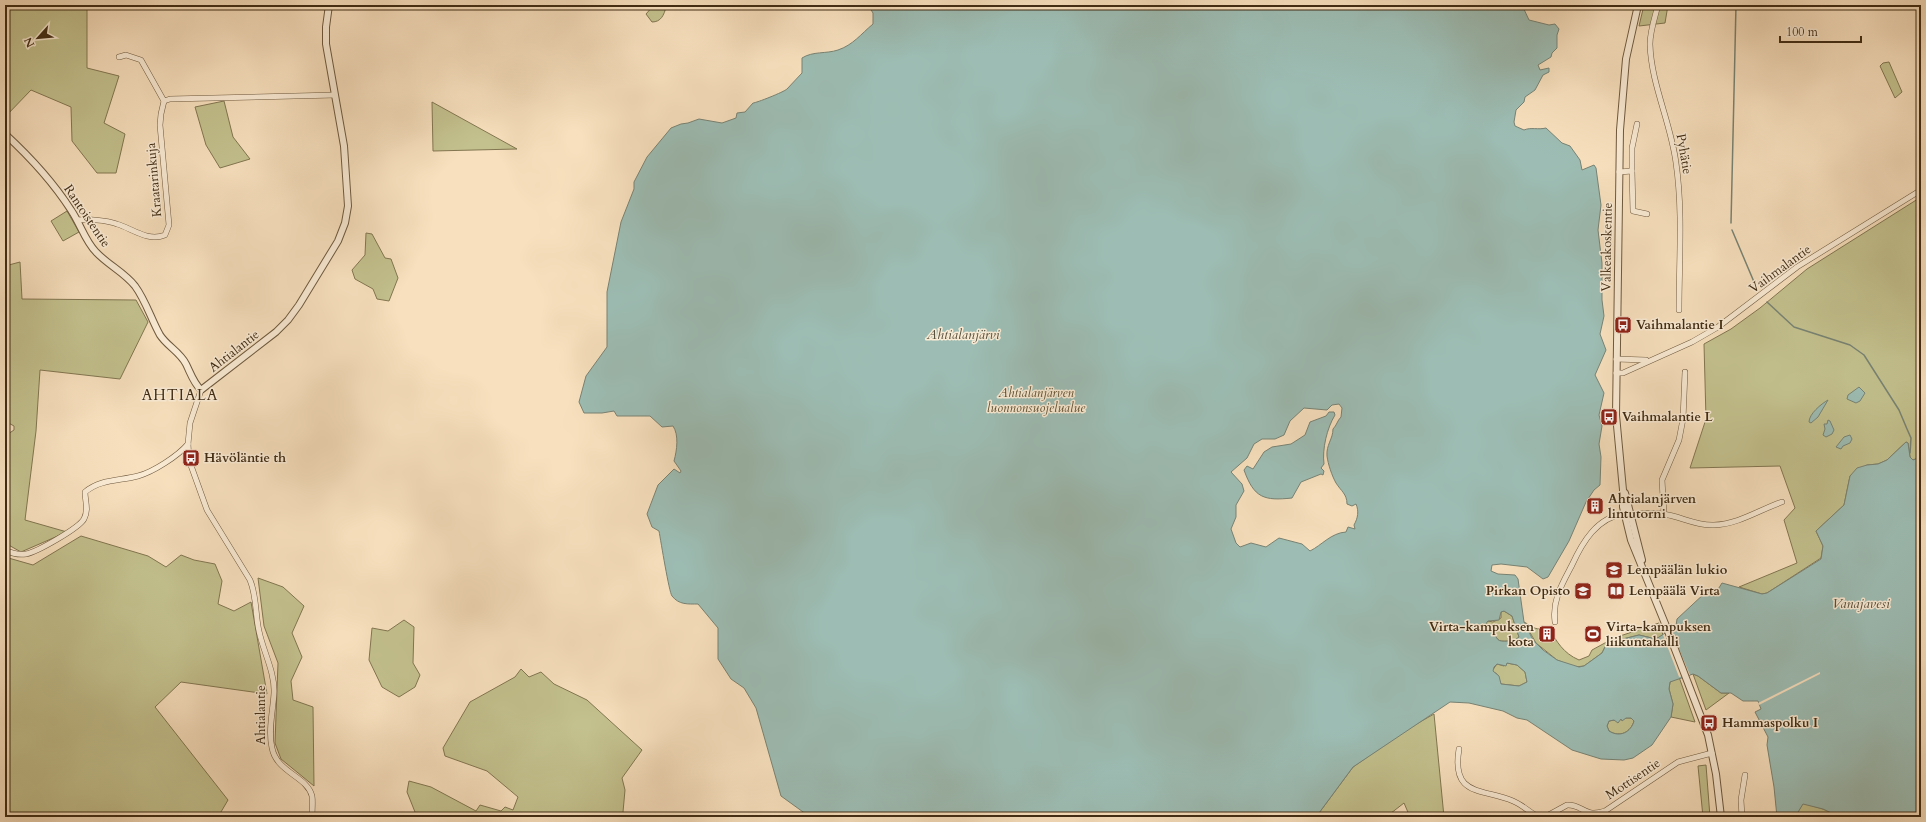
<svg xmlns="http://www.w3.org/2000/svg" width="1926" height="822" font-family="Cardo,serif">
  <rect width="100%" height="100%" fill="#f8e0be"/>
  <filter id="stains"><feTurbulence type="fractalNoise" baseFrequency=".005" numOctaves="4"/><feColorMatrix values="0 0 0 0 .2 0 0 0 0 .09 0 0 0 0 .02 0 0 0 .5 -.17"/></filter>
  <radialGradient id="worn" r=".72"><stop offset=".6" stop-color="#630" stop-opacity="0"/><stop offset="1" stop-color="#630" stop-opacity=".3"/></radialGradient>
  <g fill="#c3c18e" stroke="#827651">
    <polygon points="5,5 87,5 87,68 119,76 104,123 125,134 116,173 97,173 72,141 71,107 31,90 5,117"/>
    <path d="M 654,5 L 664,5 L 666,7 C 664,15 661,22 652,22 L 646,14 Z"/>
    <polygon points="1644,5 1668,5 1665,23 1639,26"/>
    <polygon points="1889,62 1902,92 1895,98 1880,66 1883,63"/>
    <polygon points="224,101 233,137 250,159 220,168 206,145 195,107"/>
    <polygon points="432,102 517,149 433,151"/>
    <polygon points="1921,197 1921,454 1919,452 1918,458 1913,460 1910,457 1908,443 1906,442 1887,460 1878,464 1867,465 1850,476 1844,505 1816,531 1823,546 1821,558 1767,593 1762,594 1739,587 1797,563 1784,520 1795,508 1780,466 1690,468 1706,419 1704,344 1731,329 1760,308 1807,269"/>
    <polygon points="67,211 79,232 63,241 51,221"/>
    <polygon points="366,233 372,234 385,258 391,259 398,278 389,301 377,299 373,289 355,279 352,270 365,255"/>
    <polygon points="20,262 22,299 136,300 148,322 120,379 40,370 36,431 25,520 67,532 21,552 5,543 5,447 8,445 5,440 5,436 14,430 14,426 5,421 5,266"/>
    <polygon points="81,536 148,556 166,567 181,555 194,560 215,564 222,581 218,604 234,611 251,602 267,694 181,682 155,707 228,800 218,817 5,817 5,557 33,565"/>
    <polygon points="258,578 283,587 304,606 292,633 302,657 291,681 293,700 313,707 314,786 281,759 275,743 278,663 264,626"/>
    <path d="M 1504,611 L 1512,616 L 1519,637 C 1516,640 1514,640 1509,641 C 1496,642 1498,640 1492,629 L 1486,627 L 1485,624 L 1488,621 L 1493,622 L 1501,618 L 1501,612 Z"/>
    <polygon points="404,620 414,627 413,663 420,675 415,687 399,697 382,687 369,660 372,628 388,631"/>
    <path d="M 1524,622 C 1536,628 1534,631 1548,627 C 1557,642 1563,653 1579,660 L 1589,656 L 1592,650 L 1614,638 L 1659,623 L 1663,635 L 1656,639 L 1639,635 L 1607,643 L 1602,653 L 1584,666 L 1575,667 L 1557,660 L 1536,643 Z"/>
    <polygon points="1507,663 1517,665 1525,672 1527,682 1519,686 1501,684 1497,674 1492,671 1497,664 1504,666"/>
    <polygon points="521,669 529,677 541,672 554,684 587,700 642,750 622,778 625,790 623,812 617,817 583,817 580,813 561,817 417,817 407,792 409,781 431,787 476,811 480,805 501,811 505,807 513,810 518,797 487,771 445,756 443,748 470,702 515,677"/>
    <polygon points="1693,674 1698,676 1721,693 1729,693 1706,710"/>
    <polygon points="1679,677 1695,722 1671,717 1673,704 1669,689 1670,682"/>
    <polygon points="1434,714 1444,817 1410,817 1404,803 1386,817 1316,817 1353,767 1406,730"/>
    <path d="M 1626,718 L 1631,718 L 1634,721 C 1631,732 1620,738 1609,731 L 1607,726 L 1609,721 Z"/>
    <polygon points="1706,765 1710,817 1703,817 1698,766"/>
    <polygon points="1803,803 1823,809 1840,817 1795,817"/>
  </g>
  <g fill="#9dbdb4" stroke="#788374" fill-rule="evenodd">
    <path d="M 868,5 L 1522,5 L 1529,20 L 1549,25 L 1555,24 L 1559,29 L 1557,35 L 1557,48 L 1552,53 L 1551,57 L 1538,65 L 1540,70 L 1549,68 L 1549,72 L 1543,75 L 1535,90 L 1525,97 L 1524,102 L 1516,110 L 1514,122 L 1515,126 L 1524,130 C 1531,127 1538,130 1546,128 L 1562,143 L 1570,146 L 1580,160 L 1582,170 L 1594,165 L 1596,168 L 1601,205 L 1598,230 L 1602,263 L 1602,300 L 1604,316 L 1600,334 L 1606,350 L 1595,375 L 1604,393 L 1599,415 L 1602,426 L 1599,444 L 1601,457 L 1600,485 L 1594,490 L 1586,502 L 1569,541 L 1548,577 L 1543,579 L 1527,567 L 1501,564 L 1492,565 L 1491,571 L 1498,574 L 1515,575 L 1518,579 L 1524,622 L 1533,640 L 1543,650 L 1557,660 L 1579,667 L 1584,666 L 1602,653 L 1607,643 L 1639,635 L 1656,639 L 1676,626 L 1677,619 L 1706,592 L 1717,591 L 1722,583 L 1762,594 L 1767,593 L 1821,559 L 1823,546 L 1816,531 L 1844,505 L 1850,476 L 1857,468 L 1867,465 L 1878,464 L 1887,460 L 1906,442 L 1908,443 L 1910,457 L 1913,460 L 1918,458 L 1919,451 L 1921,454 L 1921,817 L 1840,817 L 1823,809 L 1803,804 L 1795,817 L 1777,817 L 1774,787 L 1767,745 L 1768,737 L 1755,712 L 1761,709 L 1758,701 L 1743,701 L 1731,693 L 1721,693 L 1698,676 L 1693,674 L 1670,682 L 1669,689 L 1673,704 L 1671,717 L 1652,745 L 1633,758 L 1624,760 L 1601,759 L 1572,750 L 1527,720 L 1517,718 L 1503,711 L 1469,703 L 1450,702 L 1353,767 L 1316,817 L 810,817 L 781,796 L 756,708 L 744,688 L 731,679 L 718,659 L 718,628 L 698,604 C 688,604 679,605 672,596 C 669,592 661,542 659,531 L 652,527 L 647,514 L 658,485 L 674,469 L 680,473 L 681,471 L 674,461 C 677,450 679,435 673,426 L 662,427 L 650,416 L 617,416 L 614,411 L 602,413 L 584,413 L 579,402 L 586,376 L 607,347 L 607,292 L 621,222 L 634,189 L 634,182 L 647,157 L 671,128 L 681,124 L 688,123 L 699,119 L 722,123 L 736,118 L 737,113 L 745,112 L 753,103 C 756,103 784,92 787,89 C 792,84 797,78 802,73 L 802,58 C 813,51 826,54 838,50 C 853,45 861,34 873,24 L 873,13 ZM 1339,404 L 1342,408 L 1341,417 C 1337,421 1337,425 1333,429 C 1333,439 1326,445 1327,456 C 1328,464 1332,476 1336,483 C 1341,491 1347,494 1347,504 L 1352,506 L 1356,504 C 1359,511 1358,518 1354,525 L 1355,529 L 1348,527 L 1346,532 C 1331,533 1322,545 1310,551 L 1302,544 L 1279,538 L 1266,547 L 1251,543 L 1240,547 L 1236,543 L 1231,529 L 1236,517 L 1236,505 L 1244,491 L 1242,484 L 1231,472 L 1247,458 L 1254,444 L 1262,439 L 1275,439 L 1284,435 L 1290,421 L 1304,408 L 1327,410 L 1332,405 ZM 1504,611 L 1512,616 L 1519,637 C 1516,640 1514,640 1509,641 C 1496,642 1498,640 1492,629 L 1486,627 L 1485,625 L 1488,621 L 1499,620 L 1501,612 ZM 1507,663 L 1517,665 L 1525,672 L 1527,682 L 1519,686 L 1501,684 L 1499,676 L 1493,671 L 1494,667 L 1497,664 L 1506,666 ZM 1626,718 L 1631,718 L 1634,721 C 1631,732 1620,738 1609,731 L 1607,726 L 1609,721 L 1614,720 L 1618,723 L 1621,719 L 1622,721 Z"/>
    <polygon points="1859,387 1865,393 1860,401 1856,403 1847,399 1848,395"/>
    <path d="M 1828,400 L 1818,417 L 1811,423 L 1809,422 C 1809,414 1821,404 1828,400 Z"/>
    <path d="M 1329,412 L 1334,412 L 1335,415 C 1327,428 1322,449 1324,464 L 1321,468 L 1324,471 L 1323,475 L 1321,474 L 1301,482 L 1292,498 C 1264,501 1254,498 1244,470 L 1247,466 L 1253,469 L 1264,452 L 1272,447 L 1291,444 L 1305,435 L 1310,422 L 1326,416 Z"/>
    <polygon points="1828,420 1830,421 1834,430 1832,434 1826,437 1823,435 1825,429 1824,424 1827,424"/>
    <polygon points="1850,435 1852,439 1850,443 1843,446 1841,449 1836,447 1844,437"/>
  </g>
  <g fill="#f8e0be">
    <polygon points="1671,630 1690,675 1679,677 1663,635"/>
    <polygon points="1820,672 1820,674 1759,705 1758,703"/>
  </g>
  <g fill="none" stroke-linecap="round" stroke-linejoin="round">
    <g stroke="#788374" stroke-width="1.5">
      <polyline points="1731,223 1736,5"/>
      <polyline points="1732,230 1757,289"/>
      <polyline points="1767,302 1794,327 1850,345 1864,355 1899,410 1907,429 1911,438 1910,453"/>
    </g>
    <defs>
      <g id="minor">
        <path d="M 1658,5 C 1655,17 1650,31 1650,44 C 1651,84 1671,123 1676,163 C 1683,211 1679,261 1679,310"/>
        <polyline points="164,101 170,99 335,95"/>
        <polyline points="1632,171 1633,211 1647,214"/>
        <polyline points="1619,172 1632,171 1632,148 1637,124"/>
        <path d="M 77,220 C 88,219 106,220 117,224 C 133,229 148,242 165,235 L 169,225 L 160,125 L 161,114 L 164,101 L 141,60 L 126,55 L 119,57"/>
        <polyline points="1616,359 1646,360"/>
        <polyline points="1616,373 1623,373 1692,342 1718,327 1797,267 1921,190"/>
        <path d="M 201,390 L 190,423 L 188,444 L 189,460 L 207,510 L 250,580 C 257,597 255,614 259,631 C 263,651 275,672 274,693 C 273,711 268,730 272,748 C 277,773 307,776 312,796 C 313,802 312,810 312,817"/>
        <polyline points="1664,514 1662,480 1679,440 1683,419 1685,372"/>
        <path d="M 5,550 C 11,553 20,555 26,554 C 37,552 79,528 84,519 C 89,510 85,501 85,492 C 101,479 119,481 138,476 C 153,472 178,456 188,444"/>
        <path d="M 1555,622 C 1552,600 1562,584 1572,565 C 1582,543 1597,517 1624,514 C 1627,514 1630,515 1633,515 C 1643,513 1653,512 1663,514 C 1680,516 1696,526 1714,525 C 1739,524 1759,510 1782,502"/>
        <path d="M 1459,749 C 1451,797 1482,788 1513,801 C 1523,805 1530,813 1539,817"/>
        <path d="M 1545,817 L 1567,805 C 1583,804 1583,818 1605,811 L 1678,762 L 1712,753"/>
        <polyline points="1742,817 1741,800 1745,775"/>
      </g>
      <g id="tertiary">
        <polyline points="1638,5 1626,59 1620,130 1616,415 1623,490 1623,507 1631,540 1666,626 1708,735 1716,774 1721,817"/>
        <path d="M 5,134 C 30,157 53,182 71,210 C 80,223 85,241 96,252 C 108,265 124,272 135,286 C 146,301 151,319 160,335 C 167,346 180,352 186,364 C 191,374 193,382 201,390 L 276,332 L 288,320 L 299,305 L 338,241 L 345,223 L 348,206 L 344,146 L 326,44 L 326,27 L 329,5"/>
        <polyline points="1625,493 1642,560"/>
      </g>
    </defs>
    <use href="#minor" stroke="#6e593e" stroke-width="6"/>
    <use href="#tertiary" stroke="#6e593e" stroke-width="8"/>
    <use href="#minor" stroke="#faebd5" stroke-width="5"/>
    <use href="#tertiary" stroke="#faebd5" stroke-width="6"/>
  </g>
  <defs>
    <symbol id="bus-square" viewBox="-11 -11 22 22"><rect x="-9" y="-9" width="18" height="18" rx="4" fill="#8f2418" stroke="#faebd5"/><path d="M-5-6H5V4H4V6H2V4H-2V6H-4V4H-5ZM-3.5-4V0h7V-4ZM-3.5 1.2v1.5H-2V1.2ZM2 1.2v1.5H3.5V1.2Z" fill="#fff"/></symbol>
    <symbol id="building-square" viewBox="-11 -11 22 22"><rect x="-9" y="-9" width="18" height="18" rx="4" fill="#8f2418" stroke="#faebd5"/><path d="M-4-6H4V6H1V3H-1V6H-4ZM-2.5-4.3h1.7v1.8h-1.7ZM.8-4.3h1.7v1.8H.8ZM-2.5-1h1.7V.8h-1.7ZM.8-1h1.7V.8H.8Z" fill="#fff"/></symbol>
    <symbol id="school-square" viewBox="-11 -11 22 22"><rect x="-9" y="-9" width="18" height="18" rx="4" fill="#8f2418" stroke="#faebd5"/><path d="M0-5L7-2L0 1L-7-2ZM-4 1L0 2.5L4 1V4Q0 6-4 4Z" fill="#fff"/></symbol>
    <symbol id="library-square" viewBox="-11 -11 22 22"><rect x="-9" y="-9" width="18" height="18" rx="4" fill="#8f2418" stroke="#faebd5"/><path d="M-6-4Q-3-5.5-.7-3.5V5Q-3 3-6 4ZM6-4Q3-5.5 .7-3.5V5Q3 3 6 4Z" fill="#fff"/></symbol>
    <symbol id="stadium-square" viewBox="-11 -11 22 22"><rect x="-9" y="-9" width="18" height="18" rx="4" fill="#8f2418" stroke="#faebd5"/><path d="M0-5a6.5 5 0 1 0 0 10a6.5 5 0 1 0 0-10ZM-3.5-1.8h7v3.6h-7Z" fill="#fff"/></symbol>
  </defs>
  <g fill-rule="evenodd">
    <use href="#bus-square" x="1613" y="315" width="20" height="20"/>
    <use href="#bus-square" x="1599" y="407" width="20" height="20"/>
    <use href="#bus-square" x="181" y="448" width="20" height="20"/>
    <use href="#building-square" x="1585" y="496" width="20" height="20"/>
    <use href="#school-square" x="1604" y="560" width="20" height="20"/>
    <use href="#school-square" x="1573" y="581" width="20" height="20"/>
    <use href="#library-square" x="1606" y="581" width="20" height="20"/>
    <use href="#building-square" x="1537" y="624" width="20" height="20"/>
    <use href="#stadium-square" x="1583" y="624" width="20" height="20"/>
    <use href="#bus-square" x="1699" y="713" width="20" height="20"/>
  </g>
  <g text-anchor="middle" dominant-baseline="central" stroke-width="3" stroke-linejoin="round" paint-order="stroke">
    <g font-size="13" fill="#402c14" stroke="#faebd5">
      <text transform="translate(1684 154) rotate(80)">Pyhätie</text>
      <text transform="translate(154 180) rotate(-95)">Kraatarinkuja</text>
      <text transform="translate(87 216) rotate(56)">Rantoistentie</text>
      <text transform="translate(1607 247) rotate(-89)">Valkeakoskentie</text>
      <text transform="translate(1780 269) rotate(-36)">Vaihmalantie</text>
      <text transform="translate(234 351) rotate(-38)">Ahtialantie</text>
      <text transform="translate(261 715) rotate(-90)">Ahtialantie</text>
      <text transform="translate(1633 779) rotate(-34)">Mottisentie</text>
    </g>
    <g font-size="13" font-weight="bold" fill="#402c14" stroke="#faebd5" text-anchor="start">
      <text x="1636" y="325">Vaihmalantie I</text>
      <text x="1622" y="417">Vaihmalantie L</text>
      <text x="204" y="458">Hävöläntie th</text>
      <text x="1608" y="499">Ahtialanjärven<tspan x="1608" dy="15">lintutorni</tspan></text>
      <text x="1627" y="570">Lempäälän lukio</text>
      <text x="1570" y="591" text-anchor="end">Pirkan Opisto</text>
      <text x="1629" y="591">Lempäälä Virta</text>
      <text x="1534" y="627" text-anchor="end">Virta-kampuksen<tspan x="1534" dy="15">kota</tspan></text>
      <text x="1606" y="627">Virta-kampuksen<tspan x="1606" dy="15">liikuntahalli</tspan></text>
      <text x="1722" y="723">Hammaspolku I</text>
    </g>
    <g font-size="13" font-style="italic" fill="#615132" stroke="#faebd5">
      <text x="1036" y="393">Ahtialanjärven<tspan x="1036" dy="15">luonnonsuojelualue</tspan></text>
    </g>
    <g font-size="14" font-style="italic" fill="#57503c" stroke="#faebd5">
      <text x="963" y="334">Ahtialanjärvi</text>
      <text x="1861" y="603">Vanajavesi</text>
    </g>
    <g font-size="15" letter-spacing="1" fill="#402c14" stroke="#faebd5">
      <text x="180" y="395">AHTIALA</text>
    </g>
  </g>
  <rect width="1926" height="822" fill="none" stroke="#f8e0be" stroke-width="20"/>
  <rect x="6" y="6" width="1914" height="810" fill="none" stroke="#402c14" stroke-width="2"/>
  <rect x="10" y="10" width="1906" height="802" fill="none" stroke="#402c14"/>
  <g transform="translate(38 38) rotate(243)" stroke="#faebd5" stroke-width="3" paint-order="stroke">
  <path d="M0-3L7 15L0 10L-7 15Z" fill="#402c14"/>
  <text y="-6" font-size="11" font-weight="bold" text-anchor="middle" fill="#402c14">N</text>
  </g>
  <path d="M1780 36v6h81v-6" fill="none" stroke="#402c14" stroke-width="2"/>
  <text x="1786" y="36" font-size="12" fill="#402c14" stroke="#faebd5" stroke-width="3" paint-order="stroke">100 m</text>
  <rect width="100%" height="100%" filter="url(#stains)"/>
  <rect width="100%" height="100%" fill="url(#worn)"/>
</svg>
